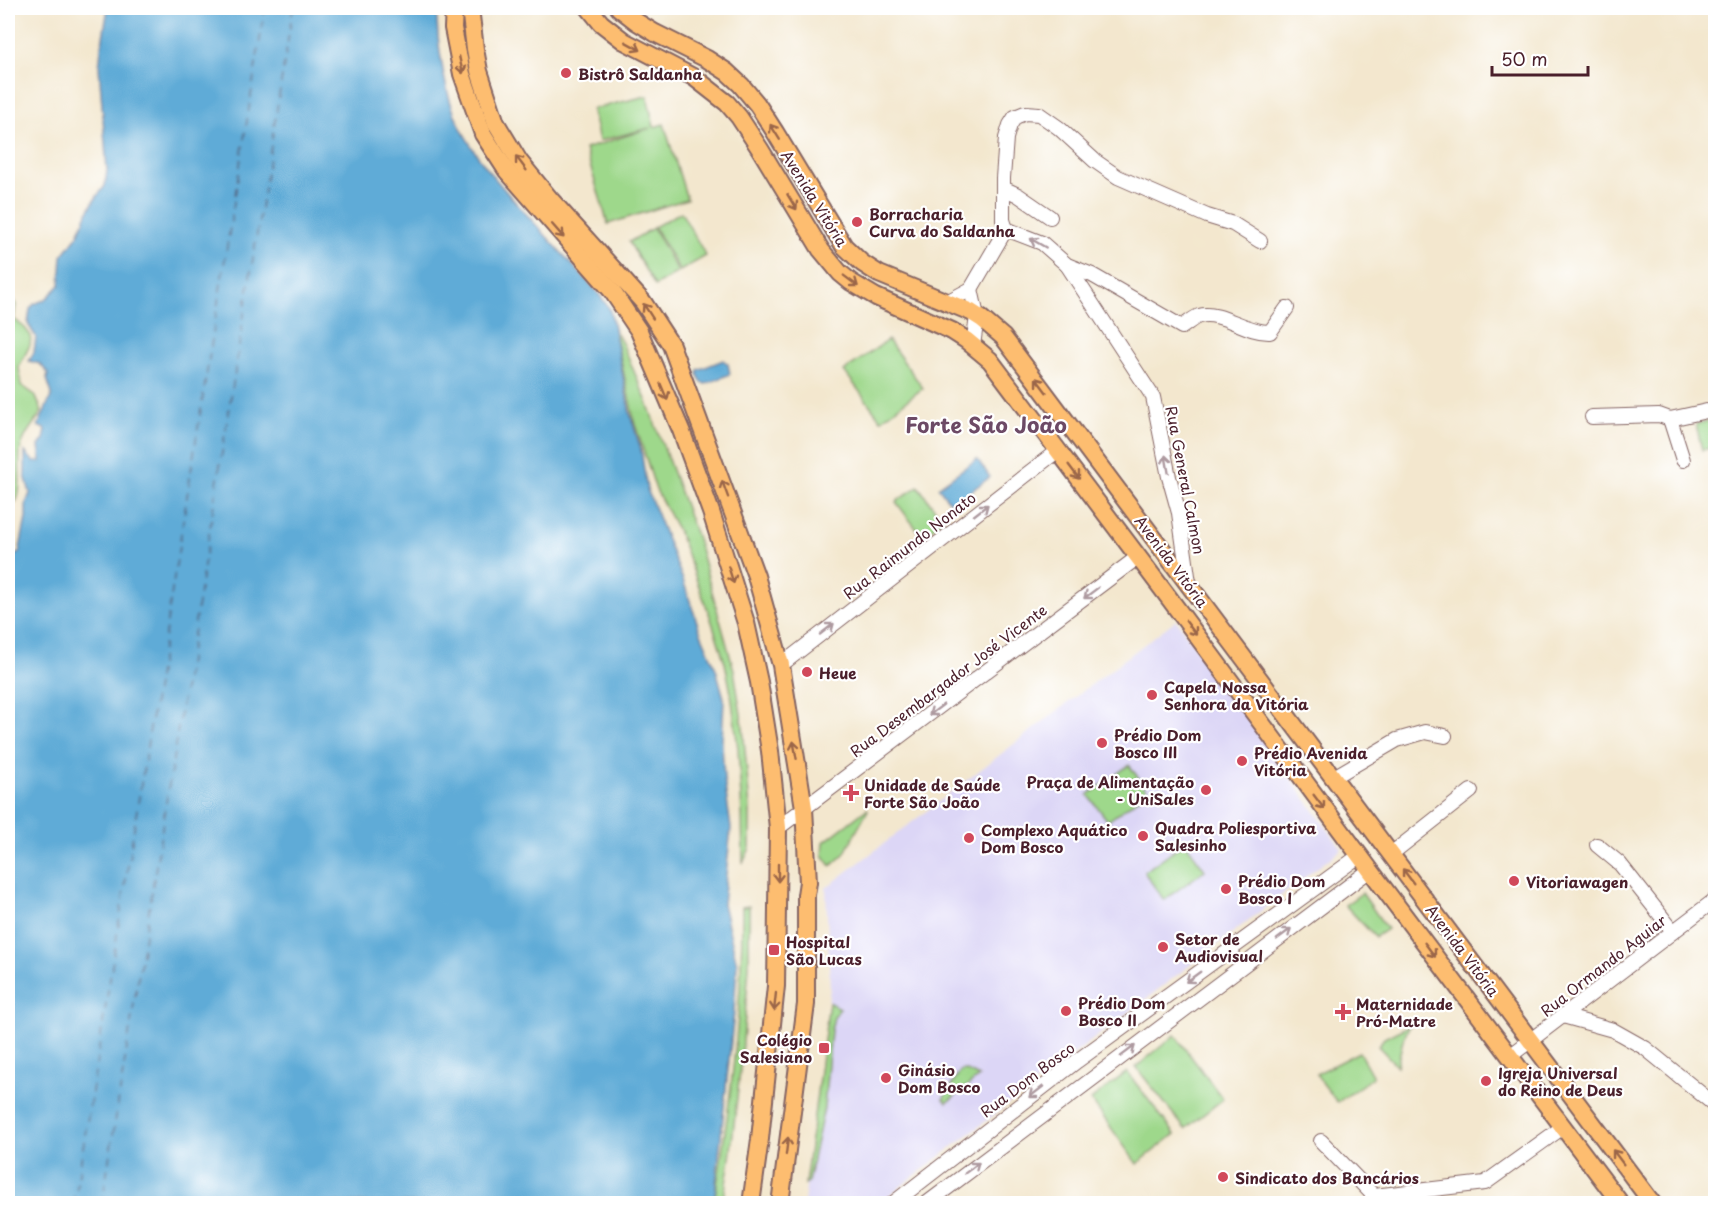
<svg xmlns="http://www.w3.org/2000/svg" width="1723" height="1211" font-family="'Playpen Sans',sans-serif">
  <rect width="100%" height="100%" fill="#fff"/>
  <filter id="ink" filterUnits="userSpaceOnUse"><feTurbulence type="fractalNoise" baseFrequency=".0167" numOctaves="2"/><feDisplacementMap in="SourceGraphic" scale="12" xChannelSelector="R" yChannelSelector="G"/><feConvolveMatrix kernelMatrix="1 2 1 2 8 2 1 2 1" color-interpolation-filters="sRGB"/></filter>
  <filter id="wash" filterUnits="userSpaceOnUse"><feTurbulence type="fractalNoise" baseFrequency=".008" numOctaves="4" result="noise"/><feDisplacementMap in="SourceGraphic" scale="24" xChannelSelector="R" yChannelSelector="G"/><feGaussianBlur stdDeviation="1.35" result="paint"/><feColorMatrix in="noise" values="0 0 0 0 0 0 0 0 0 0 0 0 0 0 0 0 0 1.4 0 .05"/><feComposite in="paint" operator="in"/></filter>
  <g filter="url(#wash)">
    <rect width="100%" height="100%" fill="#f3e7ce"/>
    <polygon fill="#dcd6f6" points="1176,620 1342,849 879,1203 804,1204 830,988 826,888"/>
    <g fill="#9ed88b" stroke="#747c5b" stroke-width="1.5">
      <polygon points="647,96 654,127 664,124 687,199 608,224 585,149 650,128 599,141 592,109"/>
      <polygon points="681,212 706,256 680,271 654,227"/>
      <polygon points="653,228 678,272 655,286 629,242"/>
      <path d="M 8,295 L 16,304 L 14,319 L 25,328 L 31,336 L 30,345 L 19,367 L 21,385 L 35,395 L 42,411 C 35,423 24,434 21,447 C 17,463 24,491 15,503 C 13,506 10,507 8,509 Z"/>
      <polygon points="614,328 623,345 647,402 697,538 734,670 743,727 750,808 750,848 743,863 742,815 738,749 731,693 725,663 710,616 679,533 656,490 634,421"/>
      <polygon points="888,340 923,388 881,420 844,371"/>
      <polygon points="1715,419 1715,447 1702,450 1696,424"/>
      <polygon points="918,486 943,520 922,536 896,502"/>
      <polygon points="1129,765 1148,791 1108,821 1088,795"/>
      <polygon points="867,809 868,810 844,854 831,866 823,855 824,842"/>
      <polygon points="1185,842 1205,870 1164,900 1144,872"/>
      <polygon points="1362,893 1387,929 1375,937 1345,905"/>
      <path d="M 749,906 L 749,966 L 742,1054 L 730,1159 L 723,1203 L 714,1203 C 730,1106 743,1006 742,907 Z"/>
      <polygon points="829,1002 840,1008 834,1017 831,1030 824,1108 808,1182 805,1184"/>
      <polygon points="1410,1025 1403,1040 1397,1066 1378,1046 1384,1038"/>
      <polygon points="1175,1035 1223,1099 1185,1129 1136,1067"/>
      <polygon points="1359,1052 1373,1077 1338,1102 1336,1101 1316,1074"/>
      <polygon points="963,1070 967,1071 979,1077 947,1102 943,1099 959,1073"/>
      <polygon points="1127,1072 1175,1134 1137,1164 1091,1100"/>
    </g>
    <g fill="#5eabd7" stroke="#546581" stroke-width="1.5">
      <path d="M 108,8 L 437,8 C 436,38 445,96 459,124 C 476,159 501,186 527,215 C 550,240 572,265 595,289 L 609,308 L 612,318 L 630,413 L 641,450 L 647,489 L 683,580 L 700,631 L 716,669 L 724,698 L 722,744 L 724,779 L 731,828 L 723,904 L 737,964 L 734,1012 L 714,1203 L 8,1203 L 8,554 L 13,556 L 19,553 L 26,518 L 26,504 L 30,493 L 25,475 L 25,452 L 34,462 L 41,461 L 39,446 L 44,439 L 46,430 L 38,426 L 52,394 L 47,379 L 48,373 L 40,364 L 29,361 L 34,352 L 36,337 L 28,324 L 30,309 L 34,304 L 46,299 L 60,285 L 62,256 L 78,235 L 88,211 L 97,196 L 105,186 L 107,170 L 99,67 L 101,49 Z"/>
      <polygon points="723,360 728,364 730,374 706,384 702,383 698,375 698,370"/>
      <polygon points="977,459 990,477 952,505 938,487"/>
    </g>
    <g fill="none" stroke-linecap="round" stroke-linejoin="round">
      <g stroke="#525770" stroke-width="1.5" stroke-dasharray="8 6" stroke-linecap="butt">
        <polyline points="74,1204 265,8"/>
        <polyline points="102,1204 293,8"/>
      </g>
    </g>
  </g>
  <g filter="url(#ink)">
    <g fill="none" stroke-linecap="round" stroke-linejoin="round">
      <defs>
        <g id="minor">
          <polyline points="1003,188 1018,195 1050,217"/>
          <path d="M 1006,229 L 1042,243 L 1067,265 L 1092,275 L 1182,327 C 1187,324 1193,318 1199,316 C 1221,310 1246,333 1270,332 L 1287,308"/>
          <polyline points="1067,265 1153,397 1169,477 1179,513 1189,583"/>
          <polyline points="971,289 977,316 973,346"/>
          <polyline points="947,302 971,289 1006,229 1003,220 1003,178 1006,138 1010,125 1015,117 1025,113 1039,114 1059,128 1095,161 1118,177 1207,216 1233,224 1260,241"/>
          <polyline points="1592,417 1659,415 1670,419"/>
          <polyline points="1683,460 1670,419 1716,409"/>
          <polyline points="781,665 1057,451"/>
          <polyline points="1334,777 1397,740 1425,732 1445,736"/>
          <polyline points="778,828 1138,557"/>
          <polyline points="1597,845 1620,864 1673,931"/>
          <polyline points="1391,854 1471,791"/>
          <polyline points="1563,1016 1613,1030 1645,1048 1716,1106"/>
          <polyline points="1510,1056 1716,899"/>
          <polyline points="1321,1141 1374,1196 1485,1183 1563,1127"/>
          <polyline points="892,1204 1077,1061 1359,856"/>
          <polyline points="926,1204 1370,870"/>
        </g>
        <g id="major">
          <polyline points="454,8 453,28 462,74 483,134 507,171 612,291 639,331 681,430 711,512 746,623 759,682 770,751 778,828 776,986 760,1139 751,1204"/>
          <polyline points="470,8 475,49 479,71 496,123 519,161 550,199 643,302 671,345 756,576 781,665 804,808 808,882 806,895 806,1004 780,1204"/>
          <polyline points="589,8 601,23 624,41 695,78 727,103 739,117 760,149 821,250 840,273 851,282 876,297 952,331 966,340 990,360 1169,598 1385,890 1621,1204"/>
          <polyline points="619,8 637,22 655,33 707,59 727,72 741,85 757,104 775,132 844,246 862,263 879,274 971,312 982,319 1003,337 1653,1204"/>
        </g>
      </defs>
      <use href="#minor" stroke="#856564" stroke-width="16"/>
      <use href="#major" stroke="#856564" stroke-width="20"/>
      <use href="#minor" stroke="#fff" stroke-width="14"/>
      <use href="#major" stroke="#fdbd6f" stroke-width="16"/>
    </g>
    <defs><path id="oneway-shaft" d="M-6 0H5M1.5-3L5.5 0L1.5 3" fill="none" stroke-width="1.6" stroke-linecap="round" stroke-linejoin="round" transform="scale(1.5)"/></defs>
    <g stroke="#9b664a">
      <use href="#oneway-shaft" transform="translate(633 46) rotate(29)"/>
      <use href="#oneway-shaft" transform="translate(461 65) rotate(78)"/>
      <use href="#oneway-shaft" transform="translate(775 132) rotate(-122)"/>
      <use href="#oneway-shaft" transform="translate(521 163) rotate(-127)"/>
      <use href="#oneway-shaft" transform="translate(792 202) rotate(59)"/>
      <use href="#oneway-shaft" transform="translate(558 231) rotate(49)"/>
      <use href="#oneway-shaft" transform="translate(851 281) rotate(37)"/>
      <use href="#oneway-shaft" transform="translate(648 311) rotate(-123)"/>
      <use href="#oneway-shaft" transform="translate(1041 385) rotate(-127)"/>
      <use href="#oneway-shaft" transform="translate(664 392) rotate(67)"/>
      <use href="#oneway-shaft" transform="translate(1074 472) rotate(53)"/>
      <use href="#oneway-shaft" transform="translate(725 489) rotate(-110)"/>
      <use href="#oneway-shaft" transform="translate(731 575) rotate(72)"/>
      <use href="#oneway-shaft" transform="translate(1191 628) rotate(53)"/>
      <use href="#oneway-shaft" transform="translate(795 750) rotate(-100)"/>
      <use href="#oneway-shaft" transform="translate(1319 802) rotate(53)"/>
      <use href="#oneway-shaft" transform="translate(778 873) rotate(90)"/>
      <use href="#oneway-shaft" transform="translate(1408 876) rotate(-127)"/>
      <use href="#oneway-shaft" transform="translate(1430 950) rotate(53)"/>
      <use href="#oneway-shaft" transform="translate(775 1002) rotate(96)"/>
      <use href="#oneway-shaft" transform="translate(787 1146) rotate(-83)"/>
      <use href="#oneway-shaft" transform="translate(1618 1157) rotate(-127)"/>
    </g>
    <g stroke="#ae9aa0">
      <use href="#oneway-shaft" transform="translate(1038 243) rotate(-150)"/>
      <use href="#oneway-shaft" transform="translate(1167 464) rotate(-100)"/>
      <use href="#oneway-shaft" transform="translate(981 510) rotate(-38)"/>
      <use href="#oneway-shaft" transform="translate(1091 593) rotate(143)"/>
      <use href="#oneway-shaft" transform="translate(827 629) rotate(-38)"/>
      <use href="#oneway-shaft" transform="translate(936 710) rotate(143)"/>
      <use href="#oneway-shaft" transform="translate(1284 934) rotate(-37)"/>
      <use href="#oneway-shaft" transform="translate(1193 977) rotate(144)"/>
      <use href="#oneway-shaft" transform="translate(1128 1051) rotate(-37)"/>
      <use href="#oneway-shaft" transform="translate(1036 1092) rotate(142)"/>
      <use href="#oneway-shaft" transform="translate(972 1168) rotate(-37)"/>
    </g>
  </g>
  <g fill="#d1495b" stroke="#fff" stroke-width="2">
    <circle cx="566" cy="73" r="6"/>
    <circle cx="857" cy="222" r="6"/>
    <circle cx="807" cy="672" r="6"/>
    <circle cx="1152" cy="695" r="6"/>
    <circle cx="1102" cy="743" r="6"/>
    <circle cx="1242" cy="761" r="6"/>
    <circle cx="1206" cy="790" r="6"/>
    <path d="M848 784h6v6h6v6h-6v6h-6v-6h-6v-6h6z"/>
    <circle cx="1143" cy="836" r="6"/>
    <circle cx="969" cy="838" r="6"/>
    <circle cx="1514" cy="881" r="6"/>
    <circle cx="1226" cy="889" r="6"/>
    <circle cx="1163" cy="947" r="6"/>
    <rect x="768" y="944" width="12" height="12" rx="3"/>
    <circle cx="1066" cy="1011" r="6"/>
    <path d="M1340 1003h6v6h6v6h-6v6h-6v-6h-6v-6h6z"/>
    <rect x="818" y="1042" width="12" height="12" rx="3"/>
    <circle cx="886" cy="1078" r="6"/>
    <circle cx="1486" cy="1081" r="6"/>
    <circle cx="1223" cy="1177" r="6"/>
  </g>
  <g text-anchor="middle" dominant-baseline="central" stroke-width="4.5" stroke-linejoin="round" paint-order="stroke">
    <g font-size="15" font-weight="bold" fill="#4a1f2b" stroke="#fff" text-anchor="start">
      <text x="578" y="73">Bistrô Saldanha</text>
      <text x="869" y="213">Borracharia<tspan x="869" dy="17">Curva do Saldanha</tspan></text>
      <text x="819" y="672">Heue</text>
      <text x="1164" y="686">Capela Nossa<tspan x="1164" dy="17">Senhora da Vitória</tspan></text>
      <text x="1114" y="734">Prédio Dom<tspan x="1114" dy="17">Bosco III</tspan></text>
      <text x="1254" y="752">Prédio Avenida<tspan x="1254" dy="17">Vitória</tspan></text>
      <text x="1194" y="781" text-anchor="end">Praça de Alimentação<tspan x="1194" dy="17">- UniSales</tspan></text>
      <text x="864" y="784">Unidade de Saúde<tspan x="864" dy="17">Forte São João</tspan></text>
      <text x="1155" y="827">Quadra Poliesportiva<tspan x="1155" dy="17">Salesinho</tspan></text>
      <text x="981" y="829">Complexo Aquático<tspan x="981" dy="17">Dom Bosco</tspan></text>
      <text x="1238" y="880">Prédio Dom<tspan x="1238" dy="17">Bosco I</tspan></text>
      <text x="1526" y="881">Vitoriawagen</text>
      <text x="1175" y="938">Setor de<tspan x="1175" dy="17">Audiovisual</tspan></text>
      <text x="786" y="941">Hospital<tspan x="786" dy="17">São Lucas</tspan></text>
      <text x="1078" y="1002">Prédio Dom<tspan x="1078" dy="17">Bosco II</tspan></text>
      <text x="1356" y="1003">Maternidade<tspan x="1356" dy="17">Pró-Matre</tspan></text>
      <text x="812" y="1039" text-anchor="end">Colégio<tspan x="812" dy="17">Salesiano</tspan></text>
      <text x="898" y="1069">Ginásio<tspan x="898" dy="17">Dom Bosco</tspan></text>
      <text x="1498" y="1072">Igreja Universal<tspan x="1498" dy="17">do Reino de Deus</tspan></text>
      <text x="1235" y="1177">Sindicato dos Bancários</text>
    </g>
    <g font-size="15" fill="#4a1f2b" stroke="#fff">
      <text transform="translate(815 198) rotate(58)">Avenida Vitória</text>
      <text transform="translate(1186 480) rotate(79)">Rua General Calmon</text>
      <text transform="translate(909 545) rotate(-38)">Rua Raimundo Nonato</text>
      <text transform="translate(1172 561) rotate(53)">Avenida Vitória</text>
      <text transform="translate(948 680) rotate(-37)">Rua Desembargador José Vicente</text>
      <text transform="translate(1463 950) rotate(53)">Avenida Vitória</text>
      <text transform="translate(1603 965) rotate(-38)">Rua Ormando Aguiar</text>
      <text transform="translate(1027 1079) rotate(-37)">Rua Dom Bosco</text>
    </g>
    <g font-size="21" font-weight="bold" fill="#6d4a66" stroke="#fff">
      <text x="986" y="424">Forte São João</text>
    </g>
  </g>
  <rect width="1723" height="1211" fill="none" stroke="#fff" stroke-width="30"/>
  <path d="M1492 66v9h96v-9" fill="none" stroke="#4a1f2b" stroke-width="3"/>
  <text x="1501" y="66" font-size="18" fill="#4a1f2b" stroke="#ffffff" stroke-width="4.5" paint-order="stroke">50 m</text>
</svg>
